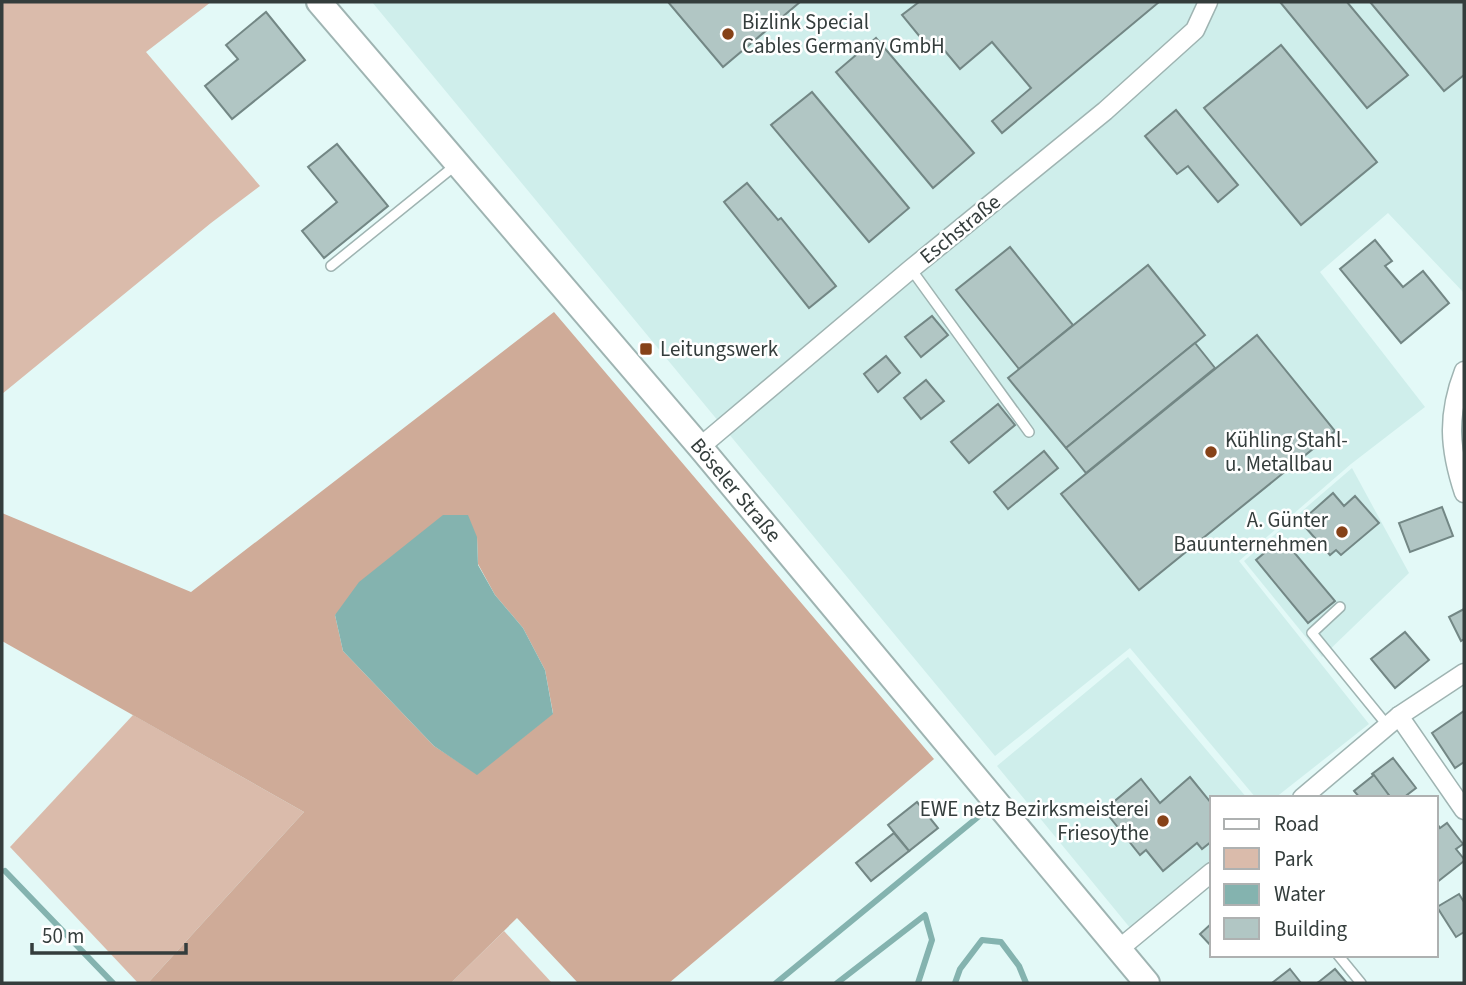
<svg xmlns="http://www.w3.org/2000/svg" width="1466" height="985" font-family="'Source Sans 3',sans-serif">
  <rect width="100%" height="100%" fill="#e3f9f7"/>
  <g fill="#cfeeeb">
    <polygon points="372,2 1464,2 1464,293 1388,213 1320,272 1425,407 1351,464 1239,561 1369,724 1275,798 1256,798 1130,648 995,756"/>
    <polygon points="1352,468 1409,573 1322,657 1244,561"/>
    <polygon points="1128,657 1247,798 1212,798 1212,862 1131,929 997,766"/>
  </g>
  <g fill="#dabbab">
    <polygon points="2,2 211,2 146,52 260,186 211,223 2,394"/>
    <polygon points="133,715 304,812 148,983 138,983 10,847"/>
    <polygon points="504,931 552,983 451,983"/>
  </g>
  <path fill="#cfab98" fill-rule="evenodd" d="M 554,312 L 934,759 L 669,983 L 578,983 L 517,918 L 451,983 L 148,983 L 304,812 L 2,641 L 2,513 L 191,592 ZM 477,537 L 478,564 L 495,595 L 523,628 L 545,670 L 553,713 L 477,774 L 434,746 L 343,651 L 335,615 Z"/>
  <polygon fill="#84b3af" points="443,515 468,515 477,537 478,565 495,595 523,628 545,670 553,714 477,775 434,746 343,651 335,615 359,582"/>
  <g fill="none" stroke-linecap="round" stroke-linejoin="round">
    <g stroke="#84b3af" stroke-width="6">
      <polyline points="5,871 113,983"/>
      <polyline points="776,983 978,817"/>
      <polyline points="837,983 925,915 932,940 918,983"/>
      <polyline points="955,983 960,969 982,940 1001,942 1019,966 1026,983"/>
    </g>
  </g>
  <g fill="#b1c6c4" stroke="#738785" stroke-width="2">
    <polygon points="668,2 800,2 723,67"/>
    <polygon points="919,2 1159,2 1002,133 992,121 1031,88 992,42 960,69 935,39 925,43 902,15"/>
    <polygon points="1280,2 1347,2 1408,75 1367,108"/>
    <polygon points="1370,2 1464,2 1464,75 1444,91"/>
    <polygon points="266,12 305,60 232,119 205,86 238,59 226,45"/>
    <polygon points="876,38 974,153 933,188 836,72"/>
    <polygon points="1281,45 1377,162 1301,225 1204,108"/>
    <polygon points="812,92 909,208 869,242 771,125"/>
    <polygon points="1176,110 1238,185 1218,202 1188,166 1177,174 1145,136"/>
    <polygon points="337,144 388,206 324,258 302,231 337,202 308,167"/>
    <polygon points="747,183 778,220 781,218 836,286 809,308 724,202"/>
    <polygon points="1375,240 1392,261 1385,266 1403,287 1423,271 1449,303 1401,343 1340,269"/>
    <polygon points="1010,247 1073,325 1019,369 956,290"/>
    <polygon points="1148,265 1205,335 1066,448 1008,378"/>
    <polygon points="932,316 948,335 921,357 905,337"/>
    <polygon points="1257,335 1335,431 1139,590 1061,494"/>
    <polygon points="1195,343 1215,368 1086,473 1066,448"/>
    <polygon points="886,356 900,373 878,392 864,374"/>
    <polygon points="926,380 944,401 921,419 904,398"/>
    <polygon points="998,404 1015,425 969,463 951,442"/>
    <polygon points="1044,451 1058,468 1008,509 994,492"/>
    <polygon points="1333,493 1344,506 1355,496 1379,523 1341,555 1336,550 1330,555 1306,528 1313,522 1307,516"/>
    <polygon points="1442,507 1453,536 1410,552 1399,523"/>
    <polygon points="1282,538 1335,601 1308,623 1256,560"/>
    <polygon points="1464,609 1464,639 1461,641 1449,617"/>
    <polygon points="1405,632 1429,660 1395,688 1371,659"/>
    <polygon points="1464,711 1464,762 1455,768 1432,733"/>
    <polygon points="1393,758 1416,788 1403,798 1391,798 1372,774"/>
    <polygon points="1374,775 1391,798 1360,798 1354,791"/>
    <polygon points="1190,777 1212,804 1212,841 1202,849 1197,843 1163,871 1146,850 1140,855 1104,810 1141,779 1160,803"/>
    <polygon points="917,802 938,828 909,851 888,825"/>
    <polygon points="1436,822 1440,828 1447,823 1456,835 1463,844 1456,849 1464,859 1464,861 1436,883"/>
    <polygon points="894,833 909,851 871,881 856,863"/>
    <polygon points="1459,894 1464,902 1464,932 1456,937 1437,907"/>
    <polygon points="1212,923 1212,947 1200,934"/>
    <polygon points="1290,969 1301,983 1272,983"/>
    <polygon points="1335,969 1347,983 1317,983 1320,981"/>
  </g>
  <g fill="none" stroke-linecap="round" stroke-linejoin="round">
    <defs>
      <g id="lane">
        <polyline points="331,266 457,164"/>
        <polyline points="911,269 1029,432"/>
        <polyline points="1340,607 1312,633 1387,725"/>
        <polyline points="1338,955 1361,983"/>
      </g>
      <g id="street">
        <path d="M 1464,371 C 1447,415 1449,448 1464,493"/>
        <polyline points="700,447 911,269 1105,111 1195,30 1208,2"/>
        <polyline points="1399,716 1464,810"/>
        <polyline points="1302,798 1399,716 1464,673"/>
        <polyline points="1119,949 1212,872"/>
      </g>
      <polyline id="secondary" points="319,2 700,447 1147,983"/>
    </defs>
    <use href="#lane" stroke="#9fb4b2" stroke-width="12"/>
    <use href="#street" stroke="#9fb4b2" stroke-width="21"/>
    <use href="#secondary" stroke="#9fb4b2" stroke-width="28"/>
    <use href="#lane" stroke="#fff" stroke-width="9"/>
    <use href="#street" stroke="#fff" stroke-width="18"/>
    <use href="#secondary" stroke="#fff" stroke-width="24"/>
  </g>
  <g fill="#864218" stroke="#fff" stroke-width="2.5">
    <circle cx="728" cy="34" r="7"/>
    <rect x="639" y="342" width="14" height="14" rx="3.5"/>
    <circle cx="1211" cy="452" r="7"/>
    <circle cx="1342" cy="532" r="7"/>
    <circle cx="1163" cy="821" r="7"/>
  </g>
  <g text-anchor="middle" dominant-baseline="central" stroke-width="5" stroke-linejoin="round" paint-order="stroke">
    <g font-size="21" fill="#343d3c" stroke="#fff" text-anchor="start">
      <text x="742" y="22">Bizlink Special<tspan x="742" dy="24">Cables Germany GmbH</tspan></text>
      <text x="660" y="349">Leitungswerk</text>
      <text x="1225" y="440">Kühling Stahl-<tspan x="1225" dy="24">u. Metallbau</tspan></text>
      <text x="1328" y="520" text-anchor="end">A. Günter<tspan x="1328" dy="24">Bauunternehmen</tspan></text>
      <text x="1149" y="809" text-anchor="end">EWE netz Bezirksmeisterei<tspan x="1149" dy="24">Friesoythe</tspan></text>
    </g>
    <g font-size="21" fill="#343d3c" stroke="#fff">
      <text transform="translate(960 229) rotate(-39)">Eschstraße</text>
      <text transform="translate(736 490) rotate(50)">Böseler Straße</text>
    </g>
  </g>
  <rect width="1466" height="985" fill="none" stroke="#343d3c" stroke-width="7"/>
  <rect x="1210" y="796" width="228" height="161" fill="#ffffff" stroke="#aeb1b1" stroke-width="2"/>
  <rect x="1224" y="819" width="35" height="10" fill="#ffffff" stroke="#aeb1b1" stroke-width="2"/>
  <text x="1274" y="831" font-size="21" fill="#343d3c">Road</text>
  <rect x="1224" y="848" width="35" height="21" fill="#dabbab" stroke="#aeb1b1" stroke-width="2"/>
  <text x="1274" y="866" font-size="21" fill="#343d3c">Park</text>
  <rect x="1224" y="884" width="35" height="21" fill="#84b3af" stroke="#aeb1b1" stroke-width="2"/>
  <text x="1274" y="901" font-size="21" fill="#343d3c">Water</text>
  <rect x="1224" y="918" width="35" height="21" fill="#b1c6c4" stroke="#aeb1b1" stroke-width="2"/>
  <text x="1274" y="936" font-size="21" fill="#343d3c">Building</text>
  <path d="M32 943v10h154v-10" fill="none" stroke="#343d3c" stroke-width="3.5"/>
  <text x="42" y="943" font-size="21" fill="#343d3c" stroke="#ffffff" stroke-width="5" paint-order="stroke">50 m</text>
</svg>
